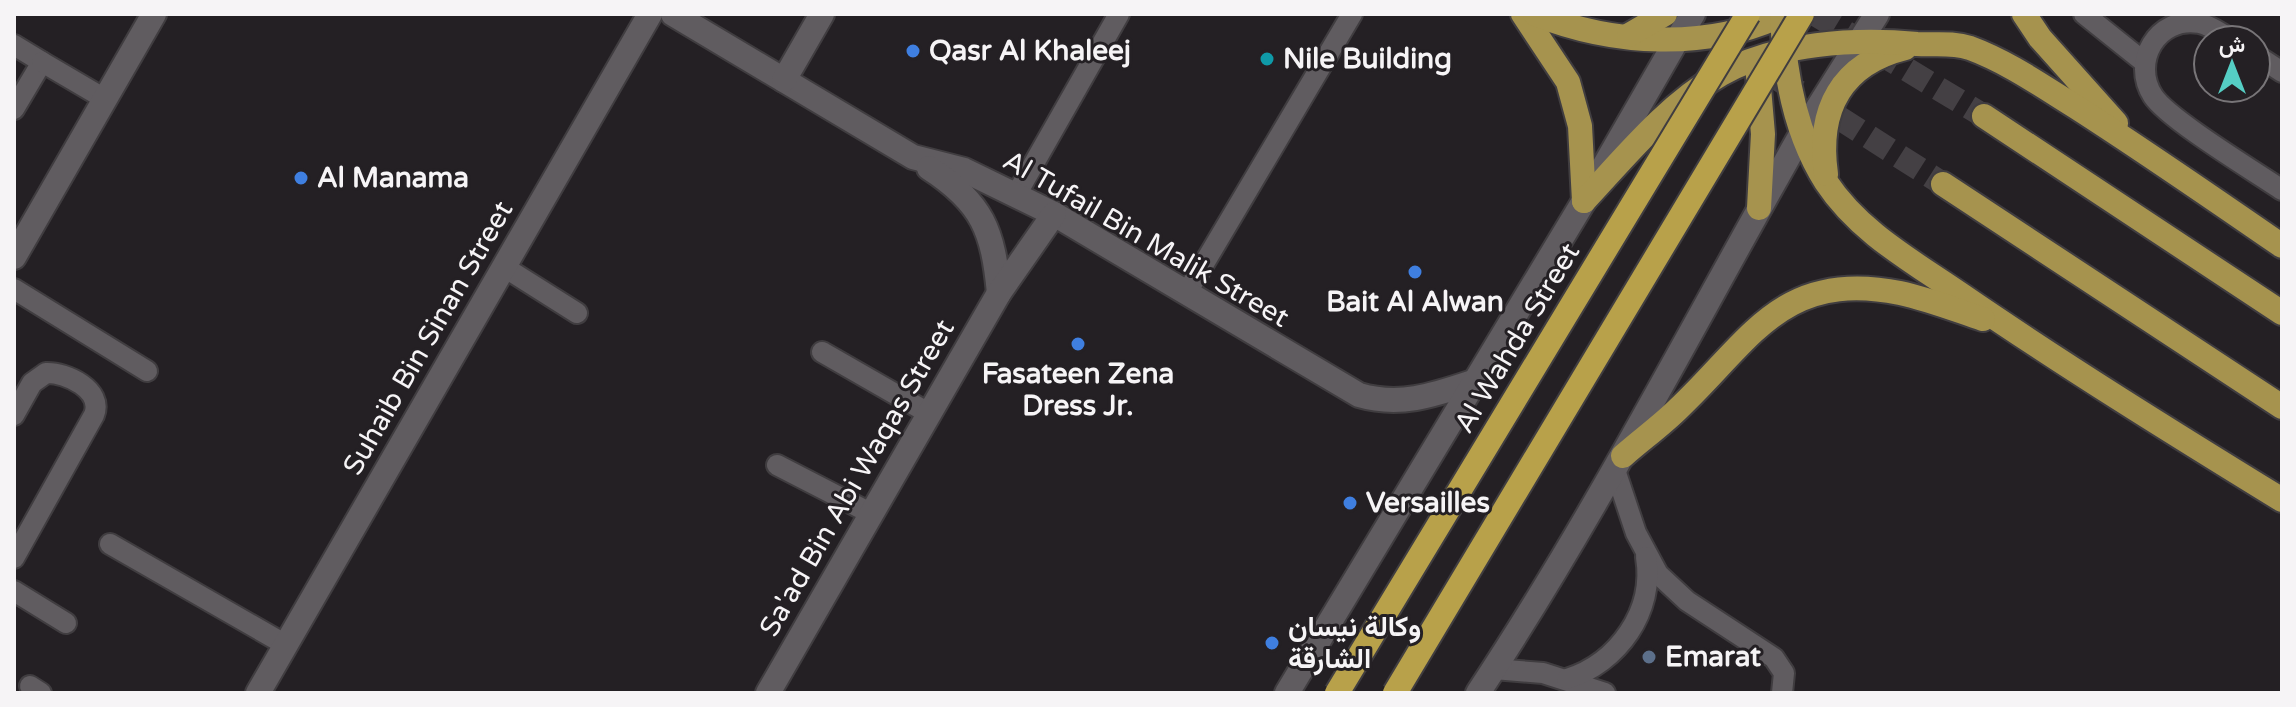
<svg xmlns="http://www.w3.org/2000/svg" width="2296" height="707" font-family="'Varela Round',Vazirmatn,sans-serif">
  <rect width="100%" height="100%" fill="#242024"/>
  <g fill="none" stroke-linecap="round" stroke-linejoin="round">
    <g stroke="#444044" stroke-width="24" stroke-dasharray="24 12" stroke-linecap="butt">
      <polyline points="1815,14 1984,116"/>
      <polyline points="1778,79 1943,184"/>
    </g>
    <defs>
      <g id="service">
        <polyline points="2084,14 2144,62"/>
        <path d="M 2232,40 C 2221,34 2211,25 2199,23 C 2157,16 2131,62 2153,96 C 2168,119 2254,171 2282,190"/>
        <polyline points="14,45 42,62 14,109"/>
        <polyline points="2256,55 2282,72"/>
        <polyline points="42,62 105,99"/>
        <polyline points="1016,195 1119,14"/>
        <polyline points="504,267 577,313"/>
        <polyline points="14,289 147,371"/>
        <polyline points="1186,294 1352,14"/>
        <polyline points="822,352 930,414"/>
        <path d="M 14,415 L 32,383 L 46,373 C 66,372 104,390 94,415 L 14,558"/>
        <polyline points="777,465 872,514"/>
        <polyline points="1615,470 1636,533 1658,574 1687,601 1774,658 1784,673 1782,693"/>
        <polyline points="110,544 286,645"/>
        <polyline points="14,591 66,623"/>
        <polyline points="1494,669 1543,673 1605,693"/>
        <path d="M 1567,679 C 1618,663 1655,611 1646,557"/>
        <polyline points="30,686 41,693"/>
      </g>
      <g id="minor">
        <path d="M 673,14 L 913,157 L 964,170 L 1054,214 L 1359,395 C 1400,407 1434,395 1473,382"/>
        <polyline points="784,80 822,14"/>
        <path d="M 929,168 C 983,203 993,231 999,293"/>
        <polyline points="14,257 154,14"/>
        <polyline points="258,693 650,14"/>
        <polyline points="768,693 999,293 1054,214"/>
        <polyline points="1287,693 1584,201 1678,38"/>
        <path d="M 1478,693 C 1597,513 1695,321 1802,133"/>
      </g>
      <g id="tertiary">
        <polyline points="1678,38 1693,14"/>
        <polyline points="1802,133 1877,14"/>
      </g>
      <g id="trunk">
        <polyline points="1523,14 1568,82 1580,126 1584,201"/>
        <path d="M 1535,14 C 1613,45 1708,51 1784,14"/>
        <path d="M 1782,14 C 1784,72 1794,132 1826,182 C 1859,232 1912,261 1960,294 C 2065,366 2173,433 2282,500"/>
        <polyline points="2024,14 2040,38 2116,123"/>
        <polyline points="1629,35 1665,14"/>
        <polyline points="1758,76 1763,134 1759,208"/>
        <polyline points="1984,116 2282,313"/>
        <path d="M 1826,174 C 1817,110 1841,64 1905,48"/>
        <polyline points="1943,184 2282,407"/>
        <path d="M 1584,201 C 1626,156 1667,105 1721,74 C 1777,43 1855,38 1917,44 C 1935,45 1952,42 1970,48 C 2008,62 2042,86 2076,107 C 2146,152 2214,199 2282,246"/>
        <path d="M 1623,456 C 1641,440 1662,425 1679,408 C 1751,340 1782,269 1900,293 C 1928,299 1956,310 1983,319"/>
      </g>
    </defs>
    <use href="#service" stroke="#403d40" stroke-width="24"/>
    <use href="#minor" stroke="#403d40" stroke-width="28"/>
    <use href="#tertiary" stroke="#403d40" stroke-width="28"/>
    <use href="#trunk" stroke="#403d40" stroke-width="28"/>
    <use href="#service" stroke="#605c60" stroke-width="20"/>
    <use href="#minor" stroke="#605c60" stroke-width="24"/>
    <use href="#tertiary" stroke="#605c60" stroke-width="24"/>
    <use href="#trunk" stroke="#a6934e" stroke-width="24"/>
    <defs>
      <g id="motorway-bridge">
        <polyline points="1337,693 1748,14"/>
        <polyline points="1395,693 1802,14"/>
      </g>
    </defs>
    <use href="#motorway-bridge" stroke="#403d40" stroke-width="28" stroke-linecap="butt"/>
    <use href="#motorway-bridge" stroke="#b8a14a" stroke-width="24"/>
  </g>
  <g fill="#3f7fe0" stroke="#242024" stroke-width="3">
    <circle cx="913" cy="51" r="8"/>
    <circle cx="301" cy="178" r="8"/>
    <circle cx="1415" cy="272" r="8"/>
    <circle cx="1078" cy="344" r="8"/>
    <circle cx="1350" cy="503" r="8"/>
    <circle cx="1272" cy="643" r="8"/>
  </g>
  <circle fill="#0f9aa8" stroke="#242024" stroke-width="3" cx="1267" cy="59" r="8"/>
  <circle fill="#5c6f8a" stroke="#242024" stroke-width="3" cx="1649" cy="657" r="8"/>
  <g text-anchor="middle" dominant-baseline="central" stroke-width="6" stroke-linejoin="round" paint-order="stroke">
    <g font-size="28" font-weight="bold" fill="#f6f4f6" stroke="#242024" text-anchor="start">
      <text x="929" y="51">Qasr Al Khaleej</text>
      <text x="1283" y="59">Nile Building</text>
      <text x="317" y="178">Al Manama</text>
      <text x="1415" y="302" text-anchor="middle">Bait Al Alwan</text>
      <text x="1078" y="374" text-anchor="middle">Fasateen Zena<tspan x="1078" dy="32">Dress Jr.</tspan></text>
      <text x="1366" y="503">Versailles</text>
      <text x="1288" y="627">وكالة نيسان<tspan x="1288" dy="32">الشارقة</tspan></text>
      <text x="1665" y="657">Emarat</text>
    </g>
    <g font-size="28" fill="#f6f4f6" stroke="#242024">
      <text transform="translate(1146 239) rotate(30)">Al Tufail Bin Malik Street</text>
      <text transform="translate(428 338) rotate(-60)">Suhaib Bin Sinan Street</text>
      <text transform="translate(1517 338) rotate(-59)">Al Wahda Street</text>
      <text transform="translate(857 478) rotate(-60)">Sa'ad Bin Abi Waqas Street</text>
    </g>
  </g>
  <rect width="2296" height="707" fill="none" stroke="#f6f4f6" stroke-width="32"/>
  <g transform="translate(2232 64)"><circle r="38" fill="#242024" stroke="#787578" stroke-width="2"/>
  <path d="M0-6L14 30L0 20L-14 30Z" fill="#55cec4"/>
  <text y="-12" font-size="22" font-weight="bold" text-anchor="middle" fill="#f6f4f6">ش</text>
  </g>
</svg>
